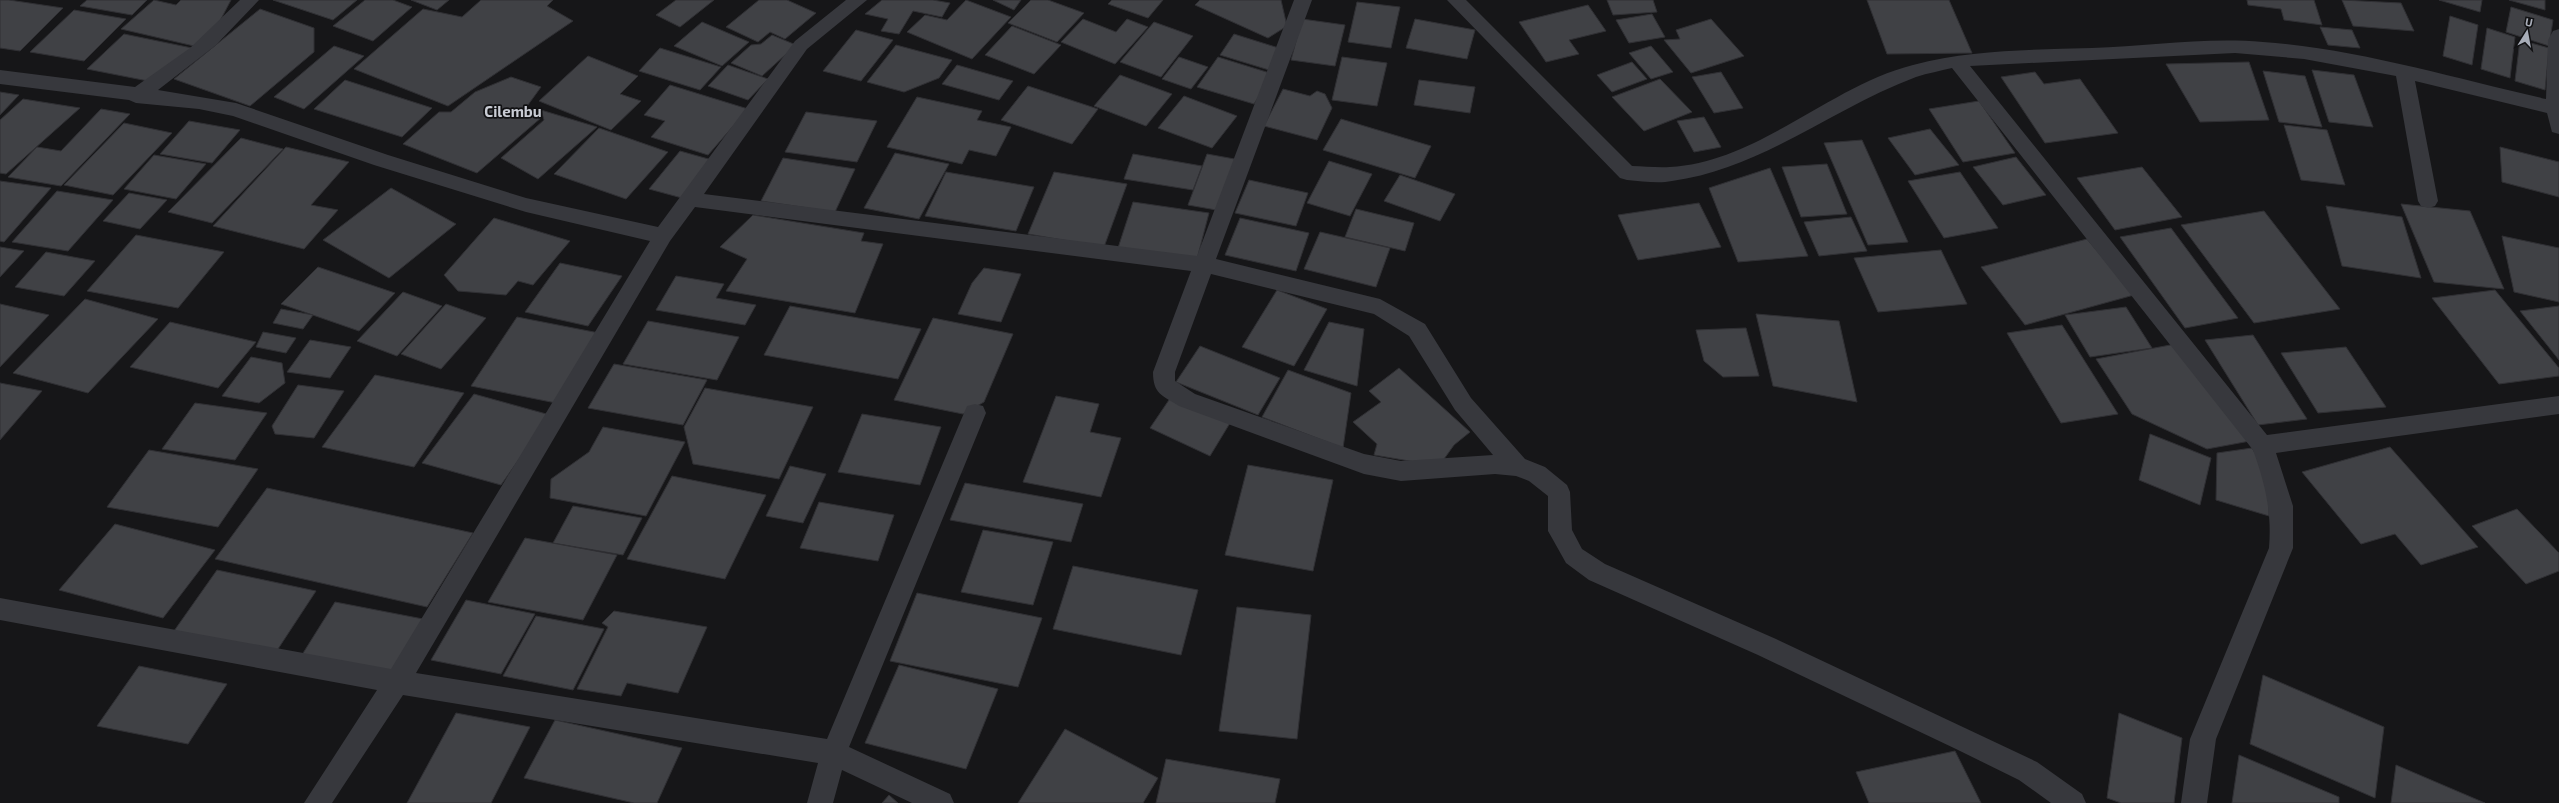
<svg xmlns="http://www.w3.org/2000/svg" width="2559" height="803" font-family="'Exo 2',sans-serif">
  <rect width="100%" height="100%" fill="#161618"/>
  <g fill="#404145" stroke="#303034">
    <polygon points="0,0 9,0 63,8 20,51 0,48"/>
    <polygon points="87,0 147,0 132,15 80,6"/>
    <polygon points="154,0 176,5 181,0 231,0 221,19 194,46 121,29"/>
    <polygon points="273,0 357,0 333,20"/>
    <polygon points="365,0 393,0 412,7 373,41 333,26"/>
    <polygon points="411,0 449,0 437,10"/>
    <polygon points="481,0 553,0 547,6 573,21 448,106 354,69 423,9 462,17"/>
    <polygon points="676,0 714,0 680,27 656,15"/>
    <polygon points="759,0 787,0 816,13 785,39 770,32 758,42 726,27"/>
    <polygon points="882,0 933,0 950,3 942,17 913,11 899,34 881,31 888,19 865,14"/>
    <polygon points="966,0 1011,17 972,59 907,32 925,15 947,20"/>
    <polygon points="993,0 1021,0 1014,10"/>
    <polygon points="1031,0 1048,0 1084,13 1057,42 1008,23"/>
    <polygon points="1112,0 1163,0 1148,18 1108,4"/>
    <polygon points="1200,0 1281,0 1287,26 1268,38 1195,5"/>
    <polygon points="1607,0 1653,0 1657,12 1613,15"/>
    <polygon points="1867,0 1949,0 1972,53 1887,54"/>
    <polygon points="2247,0 2314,0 2322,25 2284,20 2281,9 2248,5"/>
    <polygon points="2342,0 2401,3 2414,31 2353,26"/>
    <polygon points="2439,0 2482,0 2480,12"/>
    <polygon points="2509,0 2545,0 2545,10"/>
    <polygon points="1357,2 1400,7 1391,48 1348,42"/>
    <polygon points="1588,5 1606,31 1569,40 1579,54 1546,62 1519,22"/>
    <polygon points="2511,7 2553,20 2549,46 2506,32"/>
    <polygon points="260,9 314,28 314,52 250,106 174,79"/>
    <polygon points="74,10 126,19 84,61 30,52"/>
    <polygon points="1652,14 1665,37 1629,43 1616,20"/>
    <polygon points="2450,16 2478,25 2472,65 2443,56"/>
    <polygon points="1083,19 1116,32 1127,19 1148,27 1115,64 1061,42"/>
    <polygon points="1302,19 1345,25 1335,66 1291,60"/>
    <polygon points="1415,19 1475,30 1467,59 1406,48"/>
    <polygon points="1711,19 1744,56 1691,73 1664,40 1680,39 1676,30"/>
    <polygon points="702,22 749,42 722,66 674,46"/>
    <polygon points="1154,22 1193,36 1161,77 1120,62"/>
    <polygon points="1012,26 1061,45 1034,74 985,55"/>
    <polygon points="2320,27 2352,30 2360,48 2328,45"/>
    <polygon points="2487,28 2515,37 2510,78 2481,69"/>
    <polygon points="856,30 893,40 861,81 823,71"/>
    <polygon points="124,34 192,48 148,81 87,69"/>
    <polygon points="1234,34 1282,49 1269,70 1220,55"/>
    <polygon points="772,35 796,45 762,76 731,63 751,45 761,44"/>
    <polygon points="2520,40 2549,48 2545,90 2515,81"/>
    <polygon points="896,45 952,60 939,78 904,92 867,82"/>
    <polygon points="334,46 364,56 304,109 274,97"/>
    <polygon points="1651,46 1673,72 1651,79 1629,53"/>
    <polygon points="660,48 721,67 700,90 639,71"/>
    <polygon points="588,56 638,76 620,94 641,101 611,130 539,101"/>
    <polygon points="1179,57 1208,67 1191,89 1162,79"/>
    <polygon points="1218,57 1273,74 1254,104 1197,87"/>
    <polygon points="1342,57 1387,63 1377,106 1332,100"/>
    <polygon points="1632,62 1647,79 1612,92 1597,75"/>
    <polygon points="2249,62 2269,120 2200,122 2166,64"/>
    <polygon points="728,65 768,79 748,100 708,86"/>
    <polygon points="957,65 1013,81 999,100 942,84"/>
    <polygon points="2312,70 2354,75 2373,127 2329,122"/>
    <polygon points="2263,71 2305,76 2322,127 2279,122"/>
    <polygon points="1721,72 1743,108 1714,113 1692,77"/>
    <polygon points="2035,72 2044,84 2080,79 2118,133 2045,143 2001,77"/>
    <polygon points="1120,75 1172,94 1146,126 1094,106"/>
    <polygon points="511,77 541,87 525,109 542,117 477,173 403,144 439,112 451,112 475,92"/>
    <polygon points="1660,79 1692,112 1644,131 1612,97"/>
    <polygon points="345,80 432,108 402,137 314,109"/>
    <polygon points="1419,80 1475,87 1470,113 1414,105"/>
    <polygon points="670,85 748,109 708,155 651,137 665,121 644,115"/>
    <polygon points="1028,86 1098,109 1072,144 1001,120"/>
    <polygon points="1283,89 1310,96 1317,91 1325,94 1332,108 1317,140 1264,126"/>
    <polygon points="0,92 19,95 0,115"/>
    <polygon points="1184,96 1237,116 1212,148 1158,128"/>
    <polygon points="917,97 982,111 977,120 1011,127 996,156 969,150 962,164 887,147"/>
    <polygon points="23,99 80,108 6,174 0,173 0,120"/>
    <polygon points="1979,101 2015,153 1963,162 1929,109"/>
    <polygon points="101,109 130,114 61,186 8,177 37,147 61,151"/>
    <polygon points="541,110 597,127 538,179 501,158 544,120"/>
    <polygon points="806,112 877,121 857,162 785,152"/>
    <polygon points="1704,117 1721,147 1694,152 1677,121"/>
    <polygon points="1341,119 1431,146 1415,178 1323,150"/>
    <polygon points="189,121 240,130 212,163 160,154"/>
    <polygon points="124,123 172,133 113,195 64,185"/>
    <polygon points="2284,125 2327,130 2345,185 2301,180"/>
    <polygon points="599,128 668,152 626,199 554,174"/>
    <polygon points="1930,129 1959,165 1915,175 1888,138"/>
    <polygon points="241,138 283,149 212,223 168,212"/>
    <polygon points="1862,140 1908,242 1868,245 1824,143"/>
    <polygon points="286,147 349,162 311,205 338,210 304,249 213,226"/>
    <polygon points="2500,147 2559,162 2559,197 2502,182"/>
    <polygon points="680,151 712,160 682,198 649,189"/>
    <polygon points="895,153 949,164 919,219 864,208"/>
    <polygon points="1133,154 1202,166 1193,190 1124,179"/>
    <polygon points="1207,154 1240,160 1222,211 1188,205"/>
    <polygon points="154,155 206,164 176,199 124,189"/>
    <polygon points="2016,157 2046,195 2003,205 1973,167"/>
    <polygon points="783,158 855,169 835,212 761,201"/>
    <polygon points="1329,161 1372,174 1350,216 1307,203"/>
    <polygon points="1827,164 1847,214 1801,217 1782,167"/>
    <polygon points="2142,167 2182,217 2115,230 2077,178"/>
    <polygon points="1770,168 1808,256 1738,262 1709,188"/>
    <polygon points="946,172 1034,187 1016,231 925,216"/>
    <polygon points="1054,172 1127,184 1104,247 1028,234"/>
    <polygon points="1960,172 1998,228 1944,238 1908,181"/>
    <polygon points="1400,175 1455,194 1440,221 1384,201"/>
    <polygon points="1249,180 1308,193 1296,226 1235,213"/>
    <polygon points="0,181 51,188 4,242 0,241"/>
    <polygon points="391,188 456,224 389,278 323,240"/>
    <polygon points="57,191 113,200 68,251 12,242"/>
    <polygon points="129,193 167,200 140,229 103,221"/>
    <polygon points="1133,202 1209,213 1197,259 1118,248"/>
    <polygon points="1699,203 1721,247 1638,260 1618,215"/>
    <polygon points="2401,204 2470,211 2504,289 2434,282"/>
    <polygon points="2326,206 2402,217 2421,278 2342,266"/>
    <polygon points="1356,209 1414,223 1405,251 1345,237"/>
    <polygon points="2264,211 2340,309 2254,323 2181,225"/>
    <polygon points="753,215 864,233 861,241 883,244 855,313 726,291 747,259 720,247"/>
    <polygon points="1851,217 1867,251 1819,256 1804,222"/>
    <polygon points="494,218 570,241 533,285 518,281 506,295 458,291 444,275"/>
    <polygon points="1240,218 1309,233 1296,271 1225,255"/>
    <polygon points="2171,228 2238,318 2185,328 2120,237"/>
    <polygon points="1320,232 1390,248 1376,287 1304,269"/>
    <polygon points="136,235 224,252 178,308 87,291"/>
    <polygon points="2502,236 2559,248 2559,302 2514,292"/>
    <polygon points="2087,239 2134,295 2025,325 1981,267"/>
    <polygon points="0,247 24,251 0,277"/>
    <polygon points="1941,250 1967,304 1878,312 1854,258"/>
    <polygon points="46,252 95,261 64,296 15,287"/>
    <polygon points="560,263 622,276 588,326 525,312"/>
    <polygon points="318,267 395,293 359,331 281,304"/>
    <polygon points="984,268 1021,274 1001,322 958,314 972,283"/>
    <polygon points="676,276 724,284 716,298 756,305 745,325 656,310"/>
    <polygon points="1277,290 1327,309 1294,366 1242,347"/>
    <polygon points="2495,290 2559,368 2559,376 2499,384 2432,298"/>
    <polygon points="403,292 442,306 397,356 357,341"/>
    <polygon points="85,299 158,319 88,393 13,373"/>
    <polygon points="0,304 49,315 0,367"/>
    <polygon points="446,304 486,318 441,369 401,354"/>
    <polygon points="790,306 921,329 898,379 764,355"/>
    <polygon points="2559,306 2559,360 2520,311"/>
    <polygon points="2126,307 2152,348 2090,357 2065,315"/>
    <polygon points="281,309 313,315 303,329 273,323"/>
    <polygon points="1756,314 1839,321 1857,402 1773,386"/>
    <polygon points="517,317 599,333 556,403 471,386"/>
    <polygon points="933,318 1013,334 984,402 963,414 894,400"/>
    <polygon points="648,321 739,337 717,380 623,364"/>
    <polygon points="170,322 256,342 218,388 130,367"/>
    <polygon points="1329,322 1364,329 1357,386 1304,370"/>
    <polygon points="2062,325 2118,414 2061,423 2007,333"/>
    <polygon points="1746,328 1759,376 1723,377 1704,361 1696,330"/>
    <polygon points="263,332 296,338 286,353 256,347"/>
    <polygon points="2253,335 2307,419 2258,425 2205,340"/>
    <polygon points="310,340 351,347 330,378 287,372"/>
    <polygon points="2181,343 2250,441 2207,449 2132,414 2096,359"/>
    <polygon points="1200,346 1280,378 1258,415 1176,382"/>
    <polygon points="2346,347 2386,407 2318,413 2281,353"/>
    <polygon points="251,357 282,363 285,383 259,403 222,396"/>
    <polygon points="614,364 707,380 683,425 588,408"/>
    <polygon points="1399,368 1470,432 1454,445 1439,466 1374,455 1377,444 1353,422 1381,402 1369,391"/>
    <polygon points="1288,370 1351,393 1343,448 1262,417"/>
    <polygon points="375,375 464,393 414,467 322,447"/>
    <polygon points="0,383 42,391 0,440"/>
    <polygon points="298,385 344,391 314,438 275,434 272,426"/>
    <polygon points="705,388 813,407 779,479 693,464 684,427"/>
    <polygon points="474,394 550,415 501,485 422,463"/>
    <polygon points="1056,396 1099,404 1090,432 1121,438 1101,497 1023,482"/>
    <polygon points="1171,397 1230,423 1210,456 1150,428"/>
    <polygon points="195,403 267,413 235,460 162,449"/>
    <polygon points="862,414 941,427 920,485 838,472"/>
    <polygon points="603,427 685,442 646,516 550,498 551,479 589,452"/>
    <polygon points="2150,434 2211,458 2200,505 2139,480"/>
    <polygon points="2390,447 2478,547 2421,565 2395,534 2361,544 2302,472"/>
    <polygon points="2252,448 2269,476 2269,516 2216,500 2217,453"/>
    <polygon points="149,450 258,469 218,527 107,507"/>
    <polygon points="1248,465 1333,480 1313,571 1225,555"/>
    <polygon points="790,466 826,474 803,523 766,516"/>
    <polygon points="672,476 766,495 725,579 627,559"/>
    <polygon points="965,483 1083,504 1071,542 950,520"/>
    <polygon points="267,488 473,533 427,607 215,559"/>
    <polygon points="819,502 894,515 878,561 800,548"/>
    <polygon points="573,506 642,518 623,555 553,543"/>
    <polygon points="2517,509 2559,553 2559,571 2526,584 2472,526"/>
    <polygon points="115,524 215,550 163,618 59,590"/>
    <polygon points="983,530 1053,542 1033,605 961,592"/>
    <polygon points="525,538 617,555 583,620 488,602"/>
    <polygon points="1073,566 1198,590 1181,655 1053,629"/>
    <polygon points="217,570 316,591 276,652 174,631"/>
    <polygon points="917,593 1042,618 1018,687 890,661"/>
    <polygon points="466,600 535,614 501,674 431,660"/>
    <polygon points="335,602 423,619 389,676 300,658"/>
    <polygon points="1237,607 1311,615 1297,739 1219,731"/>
    <polygon points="614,611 707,627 678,693 627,683 621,696 577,689 608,627 602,623"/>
    <polygon points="536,616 604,629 573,690 503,676"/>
    <polygon points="899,665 998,689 966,769 865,743"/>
    <polygon points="139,666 227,684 188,744 97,726"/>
    <polygon points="2263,675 2384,727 2375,798 2250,744"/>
    <polygon points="456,713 530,727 491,803 407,803"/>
    <polygon points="2119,713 2182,738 2174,803 2121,803 2107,798"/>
    <polygon points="555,720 682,748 657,803 634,803 524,778"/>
    <polygon points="1065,729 1158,778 1143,803 1018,803"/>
    <polygon points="1955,751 1981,803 1869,803 1856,772"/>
    <polygon points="2239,755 2339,797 2339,803 2232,803"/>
    <polygon points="1166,759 1280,779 1275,803 1156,803"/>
    <polygon points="2396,765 2485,803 2391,803"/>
    <polygon points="889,795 898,803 882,803"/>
  </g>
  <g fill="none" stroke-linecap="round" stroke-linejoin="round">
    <g fill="#37383d" fill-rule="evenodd">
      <path d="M 240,0 L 259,0 L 216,45 L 158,90 L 236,103 L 388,155 L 526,198 L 658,227 L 795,41 L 846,0 L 867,0 L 807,49 L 704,194 L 1197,256 L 1294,0 L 1312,0 L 1216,259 L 1380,299 L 1425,324 L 1471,398 L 1525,459 L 1545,467 L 1567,485 L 1570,492 L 1572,530 L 1582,549 L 1605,564 L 1776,639 L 2037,762 L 2082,794 L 2086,803 L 2051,803 L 2019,780 L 1956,749 L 1758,655 L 1589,580 L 1566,563 L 1552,538 L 1548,531 L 1548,496 L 1529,481 L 1516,476 L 1495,474 L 1401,481 L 1364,474 L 1179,406 C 1162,395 1153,394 1153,372 L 1191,271 L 695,207 L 670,241 L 416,673 L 827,739 L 964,413 L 967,406 L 975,404 L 983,406 L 986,413 L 849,747 L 950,794 L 954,803 L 912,803 L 842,770 L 833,803 L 807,803 L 818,763 L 403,695 L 332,803 L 304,803 L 377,690 L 0,620 L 0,598 L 391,669 L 650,241 L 526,212 L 374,165 L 233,116 L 199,109 L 136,103 L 129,100 L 0,84 L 0,70 L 135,87 L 190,48 ZM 1211,274 L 1374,314 L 1409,336 L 1455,410 L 1493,455 L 1401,461 L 1364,454 L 1195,394 L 1175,381 L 1175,372 Z"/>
      <path d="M 1447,0 L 1466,0 L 1632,166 C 1644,166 1657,168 1670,167 C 1758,162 1830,86 1913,65 C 1973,49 2031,50 2092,48 C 2149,46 2206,37 2263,42 C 2359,49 2452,78 2546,99 L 2548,40 L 2553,31 L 2559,29 L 2559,134 L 2552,132 L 2547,113 L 2415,81 L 2438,201 L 2435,206 L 2428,208 L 2421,206 L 2418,201 L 2396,76 L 2304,59 L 2235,53 L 1970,66 L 2267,435 L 2559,396 L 2559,414 L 2276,453 L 2293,506 L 2293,548 L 2216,739 L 2207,803 L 2181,803 L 2190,739 L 2269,548 C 2272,512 2265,483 2253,450 L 1952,68 C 1940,71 1928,73 1916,77 C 1833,108 1763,168 1672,181 C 1658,184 1642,181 1627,180 L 1620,178 Z"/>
    </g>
  </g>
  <g text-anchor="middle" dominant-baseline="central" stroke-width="3.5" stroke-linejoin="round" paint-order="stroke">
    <g font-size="15" font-weight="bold" fill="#c9ccd4" stroke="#111113">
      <text x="513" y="111">Cilembu</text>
    </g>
  </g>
  <g transform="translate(2527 32) rotate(11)" stroke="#111113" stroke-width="3" paint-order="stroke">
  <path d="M0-3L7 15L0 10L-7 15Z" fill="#a8adb8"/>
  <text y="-6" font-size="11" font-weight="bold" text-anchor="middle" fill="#a8adb8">U</text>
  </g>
</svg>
